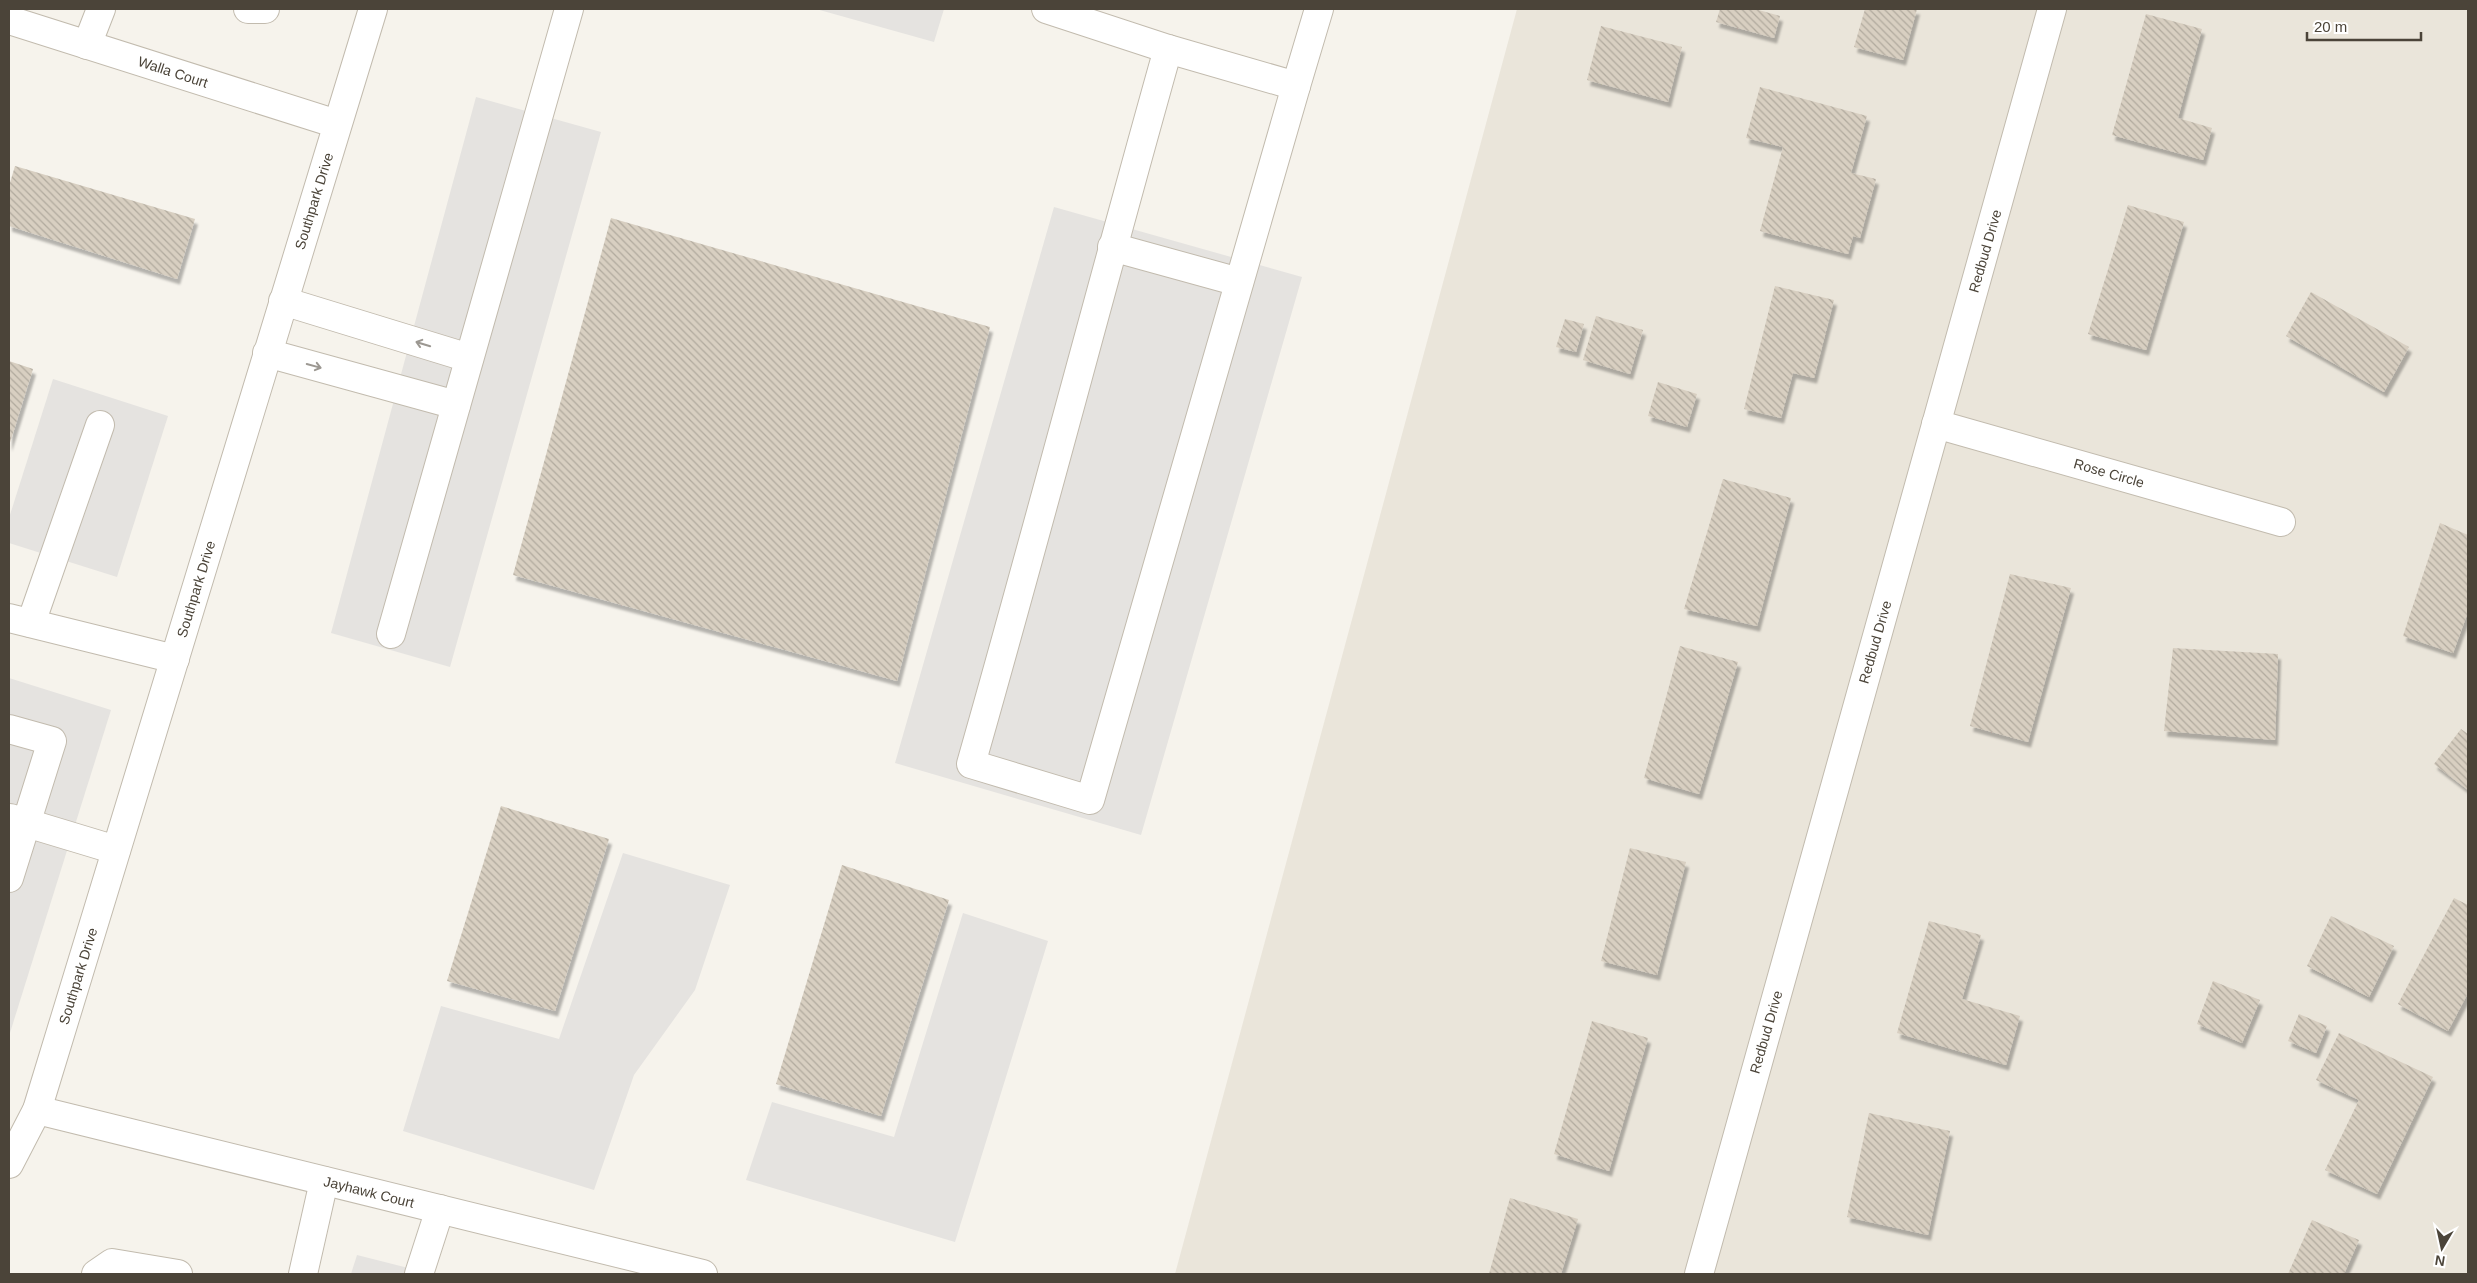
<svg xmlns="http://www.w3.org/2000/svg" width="2477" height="1283" font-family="Helvetica,sans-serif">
  <defs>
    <pattern id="building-back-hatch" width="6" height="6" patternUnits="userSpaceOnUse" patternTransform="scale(1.25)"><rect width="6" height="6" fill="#d8cfc1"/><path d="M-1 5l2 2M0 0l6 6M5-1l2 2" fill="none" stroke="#b1aa9e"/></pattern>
    <filter id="shadow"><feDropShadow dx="3" dy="5.5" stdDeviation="1" flood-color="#0004"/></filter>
  </defs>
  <rect width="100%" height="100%" fill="#f6f3ec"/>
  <polygon fill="#eae5da" points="1517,9 2468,9 2468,1274 1175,1274"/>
  <g fill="#e5e3e0">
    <polygon points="816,9 944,9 934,42"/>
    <polygon points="476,97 601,132 450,667 331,633"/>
    <polygon points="1054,207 1302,277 1141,835 895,763"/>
    <polygon points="53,379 168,416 117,577 9,543 9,518"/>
    <polygon points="9,678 111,710 9,1036"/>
    <polygon points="623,853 730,885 695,990 634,1075 594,1190 403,1131 441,1006 559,1039"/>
    <polygon points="963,913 1048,941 955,1242 746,1180 772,1102 894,1137"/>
    <polygon points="357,1255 432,1274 351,1274"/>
  </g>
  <g fill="url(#building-back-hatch)" filter="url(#shadow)">
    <polygon points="1720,9 1755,9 1780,16 1774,38 1716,22"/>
    <polygon points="1865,9 1917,9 1903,60 1854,47"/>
    <polygon points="2146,14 2202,29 2178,118 2212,128 2203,160 2112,135"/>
    <polygon points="1601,26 1682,47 1668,102 1587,80"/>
    <polygon points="1760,87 1867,116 1851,173 1876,179 1860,238 1853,236 1848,254 1760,231 1783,147 1746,138"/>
    <polygon points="15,166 195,219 177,279 9,226 9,186"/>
    <polygon points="2128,205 2184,222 2146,350 2088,334"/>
    <polygon points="611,218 990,327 897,681 513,575"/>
    <polygon points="1775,286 1834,300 1814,378 1793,373 1781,418 1744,409"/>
    <polygon points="2311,292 2409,347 2384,392 2286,336"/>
    <polygon points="1596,316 1643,330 1630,374 1583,360"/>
    <polygon points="1565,319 1584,324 1576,352 1556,347"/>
    <polygon points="9,361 33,369 9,446"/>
    <polygon points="1658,382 1697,394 1687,427 1648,416"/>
    <polygon points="1723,479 1791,498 1757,626 1684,609"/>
    <polygon points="2440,523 2468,535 2468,612 2453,653 2403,636"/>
    <polygon points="2010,574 2071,588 2028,742 1970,726"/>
    <polygon points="1680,646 1738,662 1699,794 1644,778"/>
    <polygon points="2173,648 2278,654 2275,740 2164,731"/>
    <polygon points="2461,729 2468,734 2468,790 2434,764"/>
    <polygon points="501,806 609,839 555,1011 447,981"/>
    <polygon points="1630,848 1686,862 1657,975 1601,961"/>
    <polygon points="842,865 949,900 881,1116 776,1084"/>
    <polygon points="2454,898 2468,905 2468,993 2448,1031 2398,1004"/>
    <polygon points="2331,916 2394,946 2369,997 2307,966"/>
    <polygon points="1929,921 1981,935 1962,999 2020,1016 2006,1065 1897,1033"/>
    <polygon points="2213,981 2260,1000 2242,1043 2197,1024"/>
    <polygon points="2299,1014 2327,1026 2316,1053 2288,1041"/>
    <polygon points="1592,1021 1648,1038 1609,1171 1554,1154"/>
    <polygon points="2339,1033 2433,1077 2377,1194 2325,1170 2359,1100 2316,1080"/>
    <polygon points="1869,1113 1950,1131 1928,1235 1847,1217"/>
    <polygon points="1510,1198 1578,1219 1561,1274 1489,1274"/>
    <polygon points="2312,1220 2359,1240 2344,1274 2288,1274"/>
  </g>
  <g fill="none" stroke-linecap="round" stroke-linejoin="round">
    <defs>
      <g id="minor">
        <polyline points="248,9 265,9"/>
        <polyline points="1046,9 1168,49 1296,86 1319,9"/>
        <polyline points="9,20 337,124"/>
        <polyline points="87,45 101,9"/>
        <path d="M 1168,49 C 1101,287 1039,526 971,764 L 1090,800 L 1296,86"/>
        <polyline points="1112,247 1239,282"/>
        <polyline points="283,301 469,358"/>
        <polyline points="267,353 456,405"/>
        <polyline points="1936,424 2281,522"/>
        <polyline points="9,618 175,659"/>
        <polyline points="31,623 100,425"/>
        <polyline points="391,634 569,9"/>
        <polyline points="9,729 52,741 9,878"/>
        <polyline points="10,818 116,850"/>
        <polyline points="37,1110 703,1274"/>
        <polyline points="9,1164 37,1110 373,9"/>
        <polyline points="96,1274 112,1263 178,1274"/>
        <polyline points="303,1274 324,1181"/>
        <polyline points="419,1274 440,1209"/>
        <polyline points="1699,1274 2052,9"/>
      </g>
    </defs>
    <use href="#minor" stroke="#c2bbae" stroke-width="30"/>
    <use href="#minor" stroke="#fff" stroke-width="28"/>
  </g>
  <defs><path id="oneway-shaft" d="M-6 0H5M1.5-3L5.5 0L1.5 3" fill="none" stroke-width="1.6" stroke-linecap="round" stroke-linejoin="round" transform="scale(1.25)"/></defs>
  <g stroke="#9c9892">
    <use href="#oneway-shaft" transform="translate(423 344) rotate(-163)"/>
    <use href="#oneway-shaft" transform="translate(314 366) rotate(15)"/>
  </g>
  <g text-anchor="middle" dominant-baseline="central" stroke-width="4" stroke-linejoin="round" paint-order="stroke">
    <g font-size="14" fill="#4b4439" stroke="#fff">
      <text transform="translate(173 72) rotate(18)">Walla Court</text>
      <text transform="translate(314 201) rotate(-73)">Southpark Drive</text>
      <text transform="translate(1985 251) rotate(-74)">Redbud Drive</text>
      <text transform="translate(2109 473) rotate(16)">Rose Circle</text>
      <text transform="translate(196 589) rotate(-73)">Southpark Drive</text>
      <text transform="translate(1875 642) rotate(-74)">Redbud Drive</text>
      <text transform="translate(78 976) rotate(-73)">Southpark Drive</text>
      <text transform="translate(1766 1032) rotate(-74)">Redbud Drive</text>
      <text transform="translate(369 1192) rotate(14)">Jayhawk Court</text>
    </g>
  </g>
  <rect width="2477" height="1283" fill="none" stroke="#4b4439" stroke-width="20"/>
  <g transform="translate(2442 1248) rotate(189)" stroke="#ffffff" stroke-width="4" paint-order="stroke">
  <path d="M0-4L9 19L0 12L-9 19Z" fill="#4b4439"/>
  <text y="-8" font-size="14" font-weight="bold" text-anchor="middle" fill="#4b4439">N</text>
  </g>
  <path d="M2307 32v8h114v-8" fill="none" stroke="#4b4439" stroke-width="2.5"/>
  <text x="2314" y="32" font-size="15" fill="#4b4439" stroke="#ffffff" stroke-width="4" paint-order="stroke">20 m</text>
</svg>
